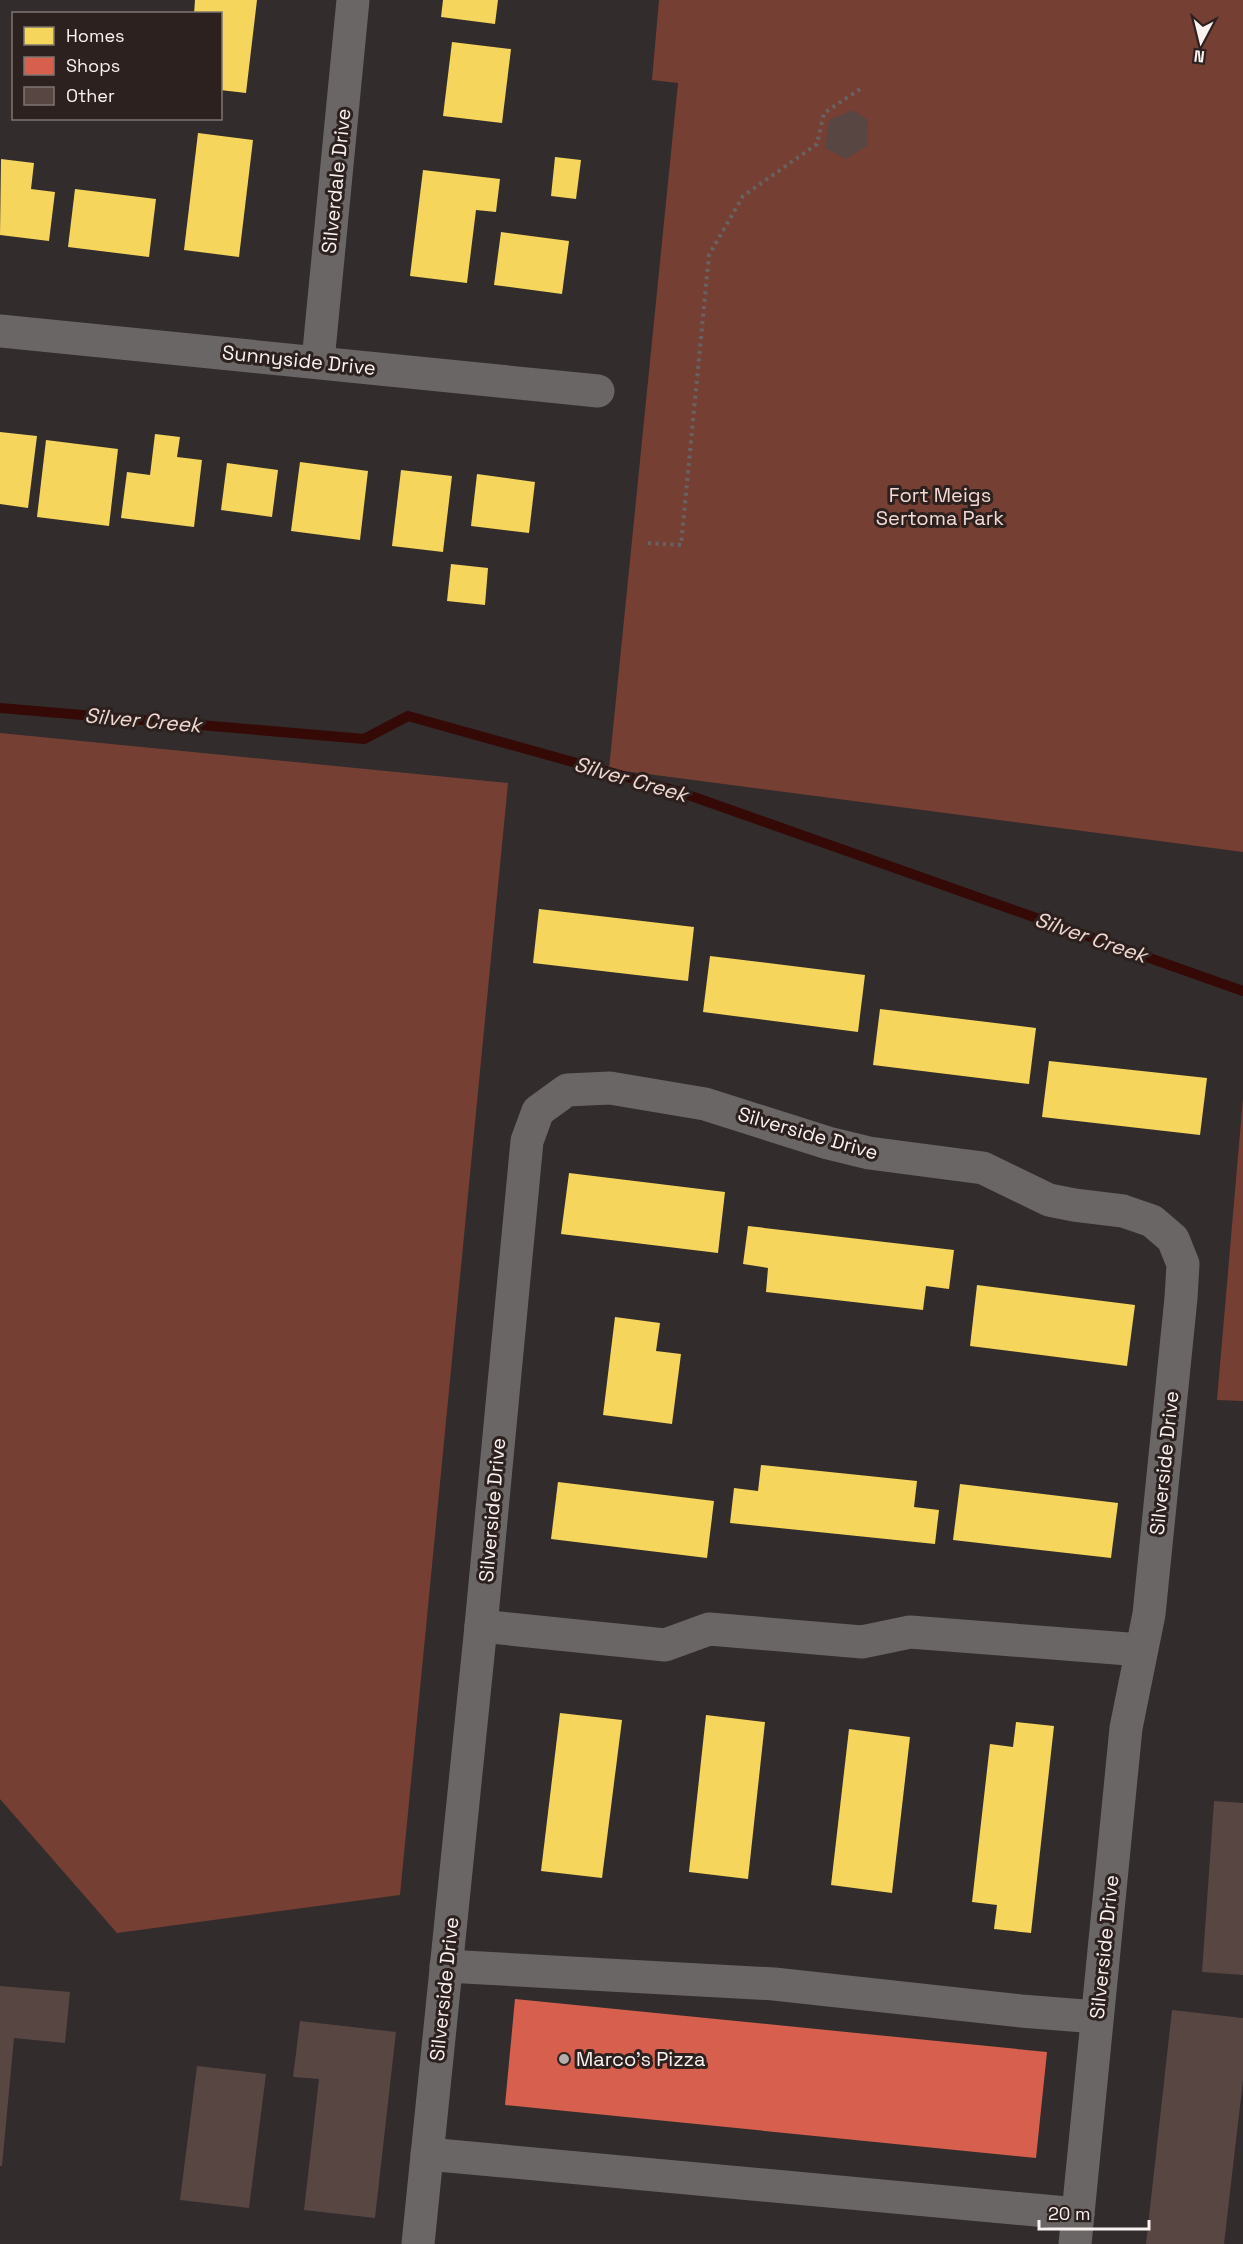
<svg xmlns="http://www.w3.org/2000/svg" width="1243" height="2244" font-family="'Space Grotesk',sans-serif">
  <rect width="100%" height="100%" fill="#322c2c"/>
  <g fill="#763f34">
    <polygon points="659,0 1243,0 1243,852 609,769 678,83 652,80"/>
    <polygon points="0,733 508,783 400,1895 117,1933 0,1799"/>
    <polygon points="1243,1098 1243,1401 1217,1400"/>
  </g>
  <g fill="#f6d55c">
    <polygon points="195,0 257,0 246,93 220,90 220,14 194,14"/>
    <polygon points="443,0 498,0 495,24 441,17"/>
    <polygon points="452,42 511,49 502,123 443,116"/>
    <polygon points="198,133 253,140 239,257 184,250"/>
    <polygon points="555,157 581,160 576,199 551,196"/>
    <polygon points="1,159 34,163 31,189 55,192 49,241 0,235"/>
    <polygon points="423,170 500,179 496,212 476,210 467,283 410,276"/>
    <polygon points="75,189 156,199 149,257 68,247"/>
    <polygon points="501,232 569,241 562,294 494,285"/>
    <polygon points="0,432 37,436 28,508 0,504"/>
    <polygon points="155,434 180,437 177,457 202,460 194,527 121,518 127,472 150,475"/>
    <polygon points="46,440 118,449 109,526 37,517"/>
    <polygon points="300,462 368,471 360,540 291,531"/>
    <polygon points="227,463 278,470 272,517 221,510"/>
    <polygon points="401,470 452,476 443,552 392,546"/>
    <polygon points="477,474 535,482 529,533 471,526"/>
    <polygon points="451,564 488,568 485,605 447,601"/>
    <polygon points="539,909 694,927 688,981 533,963"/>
    <polygon points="710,956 865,975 858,1032 703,1012"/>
    <polygon points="880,1009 1036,1028 1029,1084 873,1065"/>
    <polygon points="1049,1061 1207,1078 1200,1135 1042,1117"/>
    <polygon points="569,1173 725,1192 718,1253 561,1234"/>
    <polygon points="748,1226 954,1250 949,1289 926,1286 923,1310 766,1292 768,1268 743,1264"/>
    <polygon points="977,1285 1135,1305 1127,1366 970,1346"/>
    <polygon points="615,1317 660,1323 656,1351 681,1354 672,1424 603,1415"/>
    <polygon points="761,1465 917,1481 914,1507 939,1510 935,1544 730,1523 734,1488 758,1491"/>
    <polygon points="558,1482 714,1501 707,1558 551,1539"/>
    <polygon points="960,1484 1118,1503 1111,1558 953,1540"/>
    <polygon points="560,1713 622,1720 602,1878 541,1871"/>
    <polygon points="706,1715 765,1722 748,1879 689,1872"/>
    <polygon points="1016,1722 1054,1726 1031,1933 994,1929 997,1905 972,1902 990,1744 1013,1747"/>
    <polygon points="849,1729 910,1737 892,1893 831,1885"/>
  </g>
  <polygon fill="#d6604d" points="515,1999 1047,2052 1036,2158 505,2105"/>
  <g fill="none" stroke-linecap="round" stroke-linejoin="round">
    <polyline stroke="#340906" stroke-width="10" points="0,708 364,739 408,716 677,791 1243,991"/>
  </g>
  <g fill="#584642">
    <polygon points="853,110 868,120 867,146 846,159 825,148 829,120"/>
    <polygon points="1214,1801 1243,1803 1243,1975 1202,1972"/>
    <polygon points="0,1986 70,1992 65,2043 14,2038 2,2166 0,2166"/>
    <polygon points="1172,2010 1243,2018 1243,2080 1224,2244 1146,2244"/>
    <polygon points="300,2021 396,2032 375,2218 304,2210 319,2079 293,2077"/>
    <polygon points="197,2066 266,2074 249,2208 180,2200"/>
  </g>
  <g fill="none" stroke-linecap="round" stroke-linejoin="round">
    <polyline stroke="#686362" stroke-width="4" stroke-dasharray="3 4.5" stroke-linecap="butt" points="648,543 681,545 709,255 743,196 817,144 824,113 860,89"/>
    <g stroke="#6a6665" stroke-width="33">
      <polyline points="0,331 598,391"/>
      <polyline points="318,361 353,0"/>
      <polyline points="481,1626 665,1645 709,1629 862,1642 910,1632 1141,1650"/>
      <polyline points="446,1966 774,1984 1021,2011 1097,2017"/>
      <polyline points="427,2154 1078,2214"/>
      <polyline points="418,2244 481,1626 527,1141 538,1111 567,1090 610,1088 705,1104 828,1143 869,1153 983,1168 1049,1200 1074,1205 1123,1211 1152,1221 1173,1239 1183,1264 1181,1298 1149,1614 1126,1728 1075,2244"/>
    </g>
  </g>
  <circle fill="#b4adac" stroke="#2c211e" stroke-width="2" cx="564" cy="2059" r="6"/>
  <g text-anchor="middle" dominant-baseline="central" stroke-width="6" stroke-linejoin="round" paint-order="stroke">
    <g font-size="20" fill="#faf2f1" stroke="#2c211e">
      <text transform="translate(336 181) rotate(-84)">Silverdale Drive</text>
      <text transform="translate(299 360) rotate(6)">Sunnyside Drive</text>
      <text transform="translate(808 1133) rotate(16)">Silverside Drive</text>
      <text transform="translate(1164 1463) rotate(-84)">Silverside Drive</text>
      <text transform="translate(492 1510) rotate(-85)">Silverside Drive</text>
      <text transform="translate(1104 1947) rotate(-84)">Silverside Drive</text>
      <text transform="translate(444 1989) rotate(-84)">Silverside Drive</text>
    </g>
    <g font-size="20" fill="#f5dad4" stroke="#2c211e">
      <text x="940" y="495">Fort Meigs<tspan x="940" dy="23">Sertoma Park</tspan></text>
    </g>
    <g font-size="20" fill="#faf2f1" stroke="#2c211e" text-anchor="start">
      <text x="576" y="2059">Marco's Pizza</text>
    </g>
    <g font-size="21" font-style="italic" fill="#f3d8d2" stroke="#2c211e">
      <text transform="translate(143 720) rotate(5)">Silver Creek</text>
      <text transform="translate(631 779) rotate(16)">Silver Creek</text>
      <text transform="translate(1091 937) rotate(19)">Silver Creek</text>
    </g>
  </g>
  <rect x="12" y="12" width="210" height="108" fill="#2c211e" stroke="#7e7572" stroke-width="1.5"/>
  <rect x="24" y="27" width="30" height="18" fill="#f6d55c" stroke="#7e7572" stroke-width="1.5"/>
  <text x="66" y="42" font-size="18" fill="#faf2f1">Homes</text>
  <rect x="24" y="57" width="30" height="18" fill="#d6604d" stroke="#7e7572" stroke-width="1.5"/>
  <text x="66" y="72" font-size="18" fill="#faf2f1">Shops</text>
  <rect x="24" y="87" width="30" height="18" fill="#584642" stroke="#7e7572" stroke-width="1.5"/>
  <text x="66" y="102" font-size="18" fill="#faf2f1">Other</text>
  <g transform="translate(1201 42) rotate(187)" stroke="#2c211e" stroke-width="4.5" paint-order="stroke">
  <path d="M0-4.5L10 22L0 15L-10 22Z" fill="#faf2f1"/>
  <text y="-9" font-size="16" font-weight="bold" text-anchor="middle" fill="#faf2f1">N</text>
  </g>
  <path d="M1039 2220v9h110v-9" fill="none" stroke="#faf2f1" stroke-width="3"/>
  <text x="1048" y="2220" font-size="18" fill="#faf2f1" stroke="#2c211e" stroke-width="4.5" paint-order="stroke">20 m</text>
</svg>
